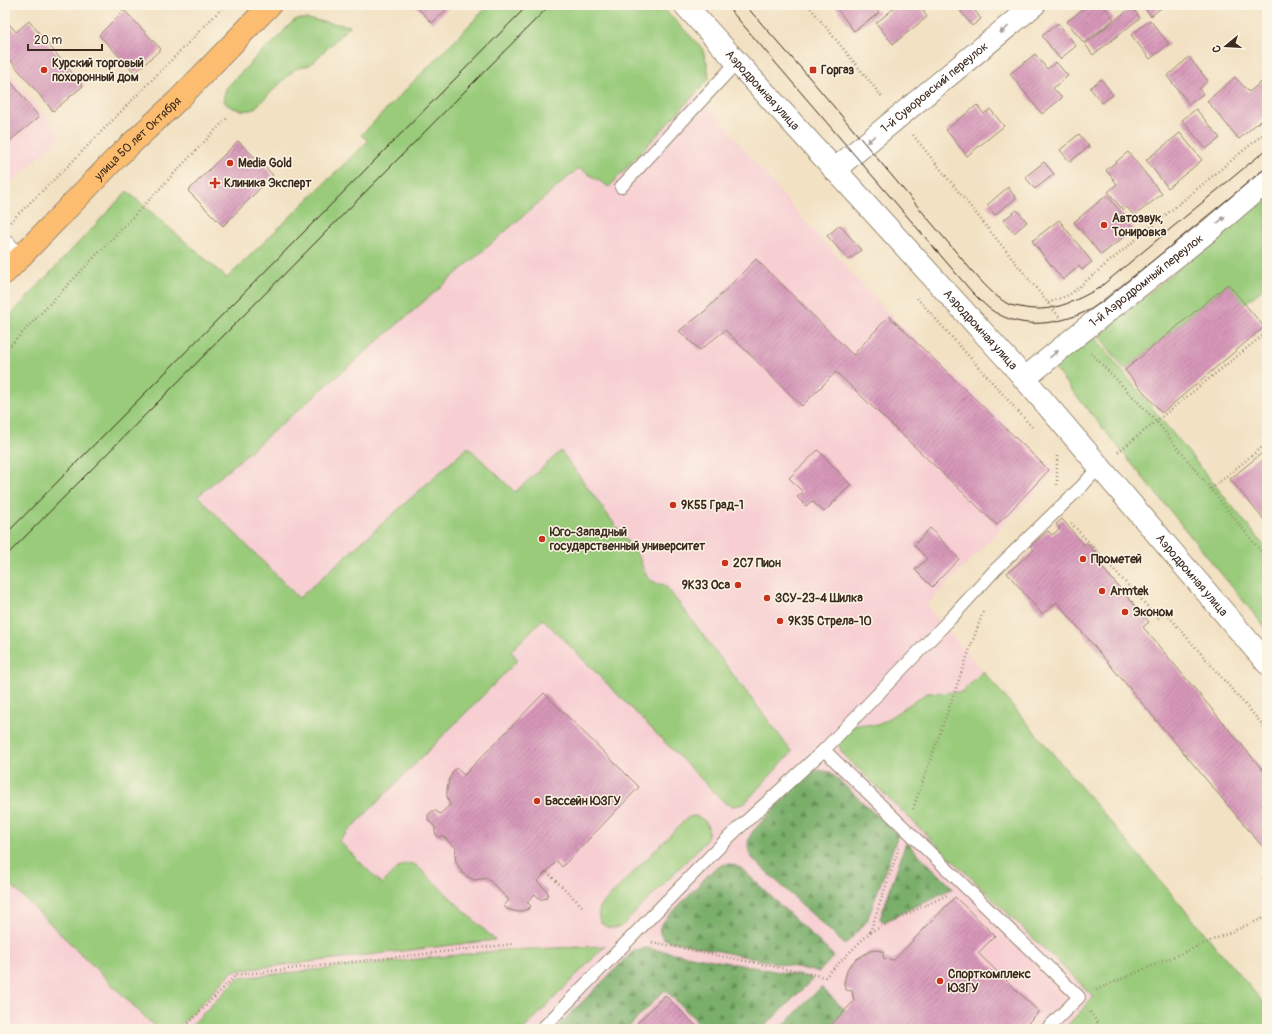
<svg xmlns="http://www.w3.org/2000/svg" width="1272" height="1034" font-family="Pangolin,sans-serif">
  <defs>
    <pattern id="forest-firs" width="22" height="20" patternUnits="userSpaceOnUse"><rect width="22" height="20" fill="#7aaf6a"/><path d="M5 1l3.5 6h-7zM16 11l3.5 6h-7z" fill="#658f57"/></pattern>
    <pattern id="building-hatch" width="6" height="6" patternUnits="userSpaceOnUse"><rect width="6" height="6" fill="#d797b9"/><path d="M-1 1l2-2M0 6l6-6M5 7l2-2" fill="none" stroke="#b07b96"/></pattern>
  </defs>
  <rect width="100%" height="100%" fill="#fcf5e5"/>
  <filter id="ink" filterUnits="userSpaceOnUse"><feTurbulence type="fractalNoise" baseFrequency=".025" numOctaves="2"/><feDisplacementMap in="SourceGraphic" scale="8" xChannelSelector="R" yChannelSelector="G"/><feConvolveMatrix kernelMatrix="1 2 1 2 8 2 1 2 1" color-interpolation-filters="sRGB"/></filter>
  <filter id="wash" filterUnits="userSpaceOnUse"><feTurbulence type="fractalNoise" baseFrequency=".012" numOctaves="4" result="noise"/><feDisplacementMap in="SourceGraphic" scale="16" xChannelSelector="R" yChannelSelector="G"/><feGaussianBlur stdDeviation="0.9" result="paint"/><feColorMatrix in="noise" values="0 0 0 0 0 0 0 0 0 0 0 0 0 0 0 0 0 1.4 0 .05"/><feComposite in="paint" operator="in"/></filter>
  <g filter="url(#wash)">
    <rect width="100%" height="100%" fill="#f2e1c3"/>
    <g fill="#f7cfd3">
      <polygon points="638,22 797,212 887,312 1056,471 926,606 983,671 1267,1007 1267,1029 5,1029 5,628"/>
      <polygon points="5,68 62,136 5,188"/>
    </g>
    <g fill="#99cb7a" stroke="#6a7a4c">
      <path d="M 489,5 L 660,5 L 702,48 L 707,63 L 709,79 L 609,187 L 579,168 L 198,496 L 299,598 L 468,447 L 515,492 L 561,451 L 640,559 C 645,575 647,582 665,585 L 792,752 L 744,804 L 733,806 L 726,804 L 543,619 L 511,651 L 518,660 L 339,841 L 382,884 C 392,875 403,857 417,866 L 495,940 L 233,971 L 177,1029 L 157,1029 L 5,879 L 5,321 L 127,191 L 227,278 L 368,141 L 361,135 Z"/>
      <path d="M 297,19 L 307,19 L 350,26 L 310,65 L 295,69 L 256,107 C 254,108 253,110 250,110 C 244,112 227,108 224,101 C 223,97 225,92 226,88 L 266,47 C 279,42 284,26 297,19 Z"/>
      <polygon points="1267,192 1267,286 1244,304 1228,284 1125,370 1099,336"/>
      <polygon points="1092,334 1267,549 1267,630 1053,367"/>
      <polygon points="983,671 1267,1007 1267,1029 1064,1029 1094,997 842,753 838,742 855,724 878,725 927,693 962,692"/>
      <path d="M 695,816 C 708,819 712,830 705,842 L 623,925 C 606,935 591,919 603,903 L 685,820 L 689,817 Z"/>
      <polygon points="605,946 524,1029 188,1029 238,978 505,950"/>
    </g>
    <g fill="url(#forest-firs)" stroke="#5a6c44">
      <path d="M 818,770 L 830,772 L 898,835 L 867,921 L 845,945 L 752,858 C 746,849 747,840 753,831 L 806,775 Z"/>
      <polygon points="906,842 953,888 884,922 880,919"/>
      <path d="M 725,864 L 731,864 L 741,868 L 834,956 L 819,972 L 670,941 L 663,938 C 659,933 658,929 662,923 L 713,870 L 720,866 Z"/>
      <polygon points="646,948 808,977 811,978 812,980 762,1029 705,1029 665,990 627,1029 555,1029 632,952 639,949"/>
      <polygon points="821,987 845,1010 827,1029 780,1029"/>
    </g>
    <g id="blocks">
      <g fill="url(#building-hatch)">
        <polygon points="415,5 451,5 432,23"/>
        <polygon points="834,5 873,5 879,13 854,31"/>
        <polygon points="898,5 924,5 927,8 923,11 927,17 893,44 876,23"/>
        <polygon points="965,5 971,5 981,19 972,26 959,9"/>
        <polygon points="1088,5 1103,5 1114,19 1084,43 1067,22"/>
        <polygon points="1142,5 1165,5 1151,16"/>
        <polygon points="1132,7 1140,18 1093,55 1085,44"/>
        <polygon points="124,10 161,49 135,73 99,35"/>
        <polygon points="5,19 16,32 29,21 83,86 53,111 5,54"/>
        <polygon points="1150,20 1169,44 1150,59 1131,35"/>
        <polygon points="1058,23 1076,46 1060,59 1042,36"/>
        <polygon points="1035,54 1047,69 1056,62 1068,76 1053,88 1062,98 1042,114 1010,74"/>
        <polygon points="1189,57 1208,81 1199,89 1203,94 1189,104 1167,76"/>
        <polygon points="5,74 39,117 5,145"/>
        <polygon points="1235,77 1249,92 1265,79 1267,82 1267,115 1239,139 1207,101"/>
        <polygon points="1101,79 1113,95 1102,103 1090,88"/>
        <polygon points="977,105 984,114 990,109 1004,126 967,156 946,130"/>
        <polygon points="1196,109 1220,138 1206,149 1182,120"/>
        <polygon points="1180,133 1202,160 1168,188 1146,160"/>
        <polygon points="1079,134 1089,146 1070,162 1060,150"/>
        <polygon points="238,141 273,175 223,226 188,191"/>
        <polygon points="1128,152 1162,194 1134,216 1127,207 1123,210 1108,192 1117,184 1106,170"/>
        <polygon points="1044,162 1054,174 1035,189 1025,177"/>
        <polygon points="1008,187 1016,198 995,215 987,205"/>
        <polygon points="1107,195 1134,229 1101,255 1074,222"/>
        <polygon points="1017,210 1027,222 1014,233 1003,220"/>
        <polygon points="1059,220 1092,262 1082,270 1079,266 1063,280 1032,241"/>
        <polygon points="840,225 861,250 849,260 827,236"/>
        <polygon points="756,259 853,355 889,316 1049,470 997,525 836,372 802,406 725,330 700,350 679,331 705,311"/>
        <polygon points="1228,284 1264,327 1162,413 1125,370"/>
        <polygon points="1267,449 1267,518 1264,520 1230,479"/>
        <polygon points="818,450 851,485 824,512 812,501 806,506 797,497 803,492 789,478"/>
        <polygon points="1062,519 1084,545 1087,543 1097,555 1094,558 1149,622 1143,627 1267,775 1267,852 1057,602 1042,614 1007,573 1034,550 1030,546 1048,531 1052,535 1060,529 1056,524"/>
        <polygon points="930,528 959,559 932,587 915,570 927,559 914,545"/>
        <polygon points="544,693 639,787 562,867 557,861 537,881 547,891 548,894 546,898 544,899 540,899 535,894 527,902 531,906 528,909 518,912 507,909 504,906 509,900 487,878 474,880 463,874 456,862 455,855 456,848 443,836 440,837 436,835 435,832 435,827 428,820 428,815 432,811 436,811 440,814 450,805 447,797 447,789 449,780 453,771 456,768 464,775"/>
        <polygon points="1267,874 1267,885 1262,879"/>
        <polygon points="955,897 995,936 978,953 1039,1012 1022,1029 827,1029 854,1001 852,991 846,990 844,985 845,978 848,968 855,960 870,951 878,950 883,952 884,959 894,960"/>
        <polygon points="665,995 699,1029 632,1029"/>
      </g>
    </g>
  </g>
  <g filter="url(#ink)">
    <use href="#blocks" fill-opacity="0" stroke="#968670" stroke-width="1"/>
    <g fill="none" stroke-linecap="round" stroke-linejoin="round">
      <defs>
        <g id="service">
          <polyline points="621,187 737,62"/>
          <polyline points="824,750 1079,997 1047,1029"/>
          <polyline points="542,1029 730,836 824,750 950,619 995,570 1082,486 1099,467"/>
        </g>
        <g id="minor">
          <polyline points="5,246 17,260"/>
          <path id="s1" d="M 1024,379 L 1075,337 L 1211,229 L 1267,181"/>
        </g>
        <g id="tertiary">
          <path id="s2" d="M 685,5 L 1011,363 L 1267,663"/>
          <path id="s3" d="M 834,170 L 1034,5"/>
        </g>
        <g id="primary">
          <path id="s4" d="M 5,273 L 117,157 L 177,101 L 270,5"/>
        </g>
      </defs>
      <use href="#service" stroke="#968670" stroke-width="14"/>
      <use href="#minor" stroke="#968670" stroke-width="24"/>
      <use href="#tertiary" stroke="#968670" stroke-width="24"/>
      <use href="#primary" stroke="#968670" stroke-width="24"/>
      <g stroke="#968670" stroke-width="2.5" stroke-dasharray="1 3" stroke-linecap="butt">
        <polyline points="808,5 883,98"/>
        <polyline points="913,135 1060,318"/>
        <polyline points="10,222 67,167 225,5"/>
        <polyline points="917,298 1032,427"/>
        <polyline points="1048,303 1069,295 1267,131"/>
        <polyline points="5,351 227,118"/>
        <polyline points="1091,353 1156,421 1267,559"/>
        <polyline points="1118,452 1267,332"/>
        <polyline points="1057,485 1057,455"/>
        <polyline points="1211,489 1267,443"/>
        <polyline points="1071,523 1158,618 1165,612 1267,730"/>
        <polyline points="1132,602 1133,600"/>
        <polyline points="913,809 983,612"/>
        <polyline points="547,872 582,906"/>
        <polyline points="870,932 947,895"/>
        <polyline points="652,942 825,977 870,932 899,848"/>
        <polyline points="1096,990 1266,917"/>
        <polyline points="1090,1012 1102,1029"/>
        <polyline points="183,1029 236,975 514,944"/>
      </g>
      <use href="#service" stroke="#fff" stroke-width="12"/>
      <use href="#minor" stroke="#fff" stroke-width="22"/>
      <use href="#tertiary" stroke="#fff" stroke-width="22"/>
      <use href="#primary" stroke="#fcbd6f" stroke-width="22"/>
      <g stroke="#3b2a1e" stroke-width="1">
        <path d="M 726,5 L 972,292 C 980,300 988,309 998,314 C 1025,329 1058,324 1085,312 C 1093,309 1100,303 1106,299 L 1267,167"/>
        <path d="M 745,5 L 808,76 L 972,271 C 983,283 994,296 1008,304 C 1012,306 1016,306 1020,307 C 1050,314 1074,302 1099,288 L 1267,149"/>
        <polyline points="5,535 528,5"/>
        <polyline points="5,557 550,5"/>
      </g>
    </g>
    <defs><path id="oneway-solid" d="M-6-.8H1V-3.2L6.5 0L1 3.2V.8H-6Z"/></defs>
    <g fill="#a79f9a">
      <use href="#oneway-solid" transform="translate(1004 30) rotate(141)"/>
      <use href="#oneway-solid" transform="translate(871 139) rotate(140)"/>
      <use href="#oneway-solid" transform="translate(1221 220) rotate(-41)"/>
      <use href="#oneway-solid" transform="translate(1054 354) rotate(-40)"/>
    </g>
  </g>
  <g fill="#c8321e" stroke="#fcf5e5" stroke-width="1.5">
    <circle cx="44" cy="70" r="4"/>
    <rect x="809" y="66" width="8" height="8" rx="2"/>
    <circle cx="230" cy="163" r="4"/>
    <path d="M213 177h4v4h4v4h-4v4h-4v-4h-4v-4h4z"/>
    <circle cx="1104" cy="225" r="4"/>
    <circle cx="673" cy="505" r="4"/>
    <circle cx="542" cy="539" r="4"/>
    <circle cx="1083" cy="559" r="4"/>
    <circle cx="725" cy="563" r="4"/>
    <circle cx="738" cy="585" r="4"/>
    <circle cx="1102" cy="591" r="4"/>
    <circle cx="767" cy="598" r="4"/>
    <circle cx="1125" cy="612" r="4"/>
    <circle cx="780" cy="621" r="4"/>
    <circle cx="537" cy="801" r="4"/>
    <circle cx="940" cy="981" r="4"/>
  </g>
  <g text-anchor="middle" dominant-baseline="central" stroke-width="3" stroke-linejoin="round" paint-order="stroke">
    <g font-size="12" font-weight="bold" fill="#3b2a1e" stroke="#fcf5e5" text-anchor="start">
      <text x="52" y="63">Курский торговый<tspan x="52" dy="14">похоронный дом</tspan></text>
      <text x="821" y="70">Горгаз</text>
      <text x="238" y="163">Media Gold</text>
      <text x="224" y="183">Клиника Эксперт</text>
      <text x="1112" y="218">Автозвук,<tspan x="1112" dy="14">Тонировка</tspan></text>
      <text x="681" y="505">9К55 Град-1</text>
      <text x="550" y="532">Юго-Западный<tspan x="550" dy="14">государственный университет</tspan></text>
      <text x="1091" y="559">Прометей</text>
      <text x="733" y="563">2С7 Пион</text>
      <text x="730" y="585" text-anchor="end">9К33 Оса</text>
      <text x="1110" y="591">Armtek</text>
      <text x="775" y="598">ЗСУ-23-4 Шилка</text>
      <text x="1133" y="612">Эконом</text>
      <text x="788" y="621">9К35 Стрела-10</text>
      <text x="545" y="801">Бассейн ЮЗГУ</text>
      <text x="948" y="974">Спорткомплекс<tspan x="948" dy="14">ЮЗГУ</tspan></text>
    </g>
    <g font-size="12" fill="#3b2a1e" stroke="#fcf5e5">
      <text stroke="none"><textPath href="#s3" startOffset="130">1-й Суворовский переулок</textPath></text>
      <text stroke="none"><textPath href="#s2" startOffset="115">Аэродромная улица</textPath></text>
      <text stroke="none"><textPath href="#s4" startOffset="189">улица 50 лет Октября</textPath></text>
      <text stroke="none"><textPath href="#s1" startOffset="157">1-й Аэродромный переулок</textPath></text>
      <text stroke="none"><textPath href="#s2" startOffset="439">Аэродромная улица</textPath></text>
      <text stroke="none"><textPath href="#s2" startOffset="763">Аэродромная улица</textPath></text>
    </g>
  </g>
  <rect width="1272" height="1034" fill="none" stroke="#fcf5e5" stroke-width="20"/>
  <g transform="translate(1226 46) rotate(252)" stroke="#fcf5e5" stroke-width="3" paint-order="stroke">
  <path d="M0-3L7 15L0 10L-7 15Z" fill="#3b2a1e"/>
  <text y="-6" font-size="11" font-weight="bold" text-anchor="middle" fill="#3b2a1e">С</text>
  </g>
  <path d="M28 44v6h74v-6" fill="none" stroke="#3b2a1e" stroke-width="2"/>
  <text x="34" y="44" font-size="12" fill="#3b2a1e" stroke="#fcf5e5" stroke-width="3" paint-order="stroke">20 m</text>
</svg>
